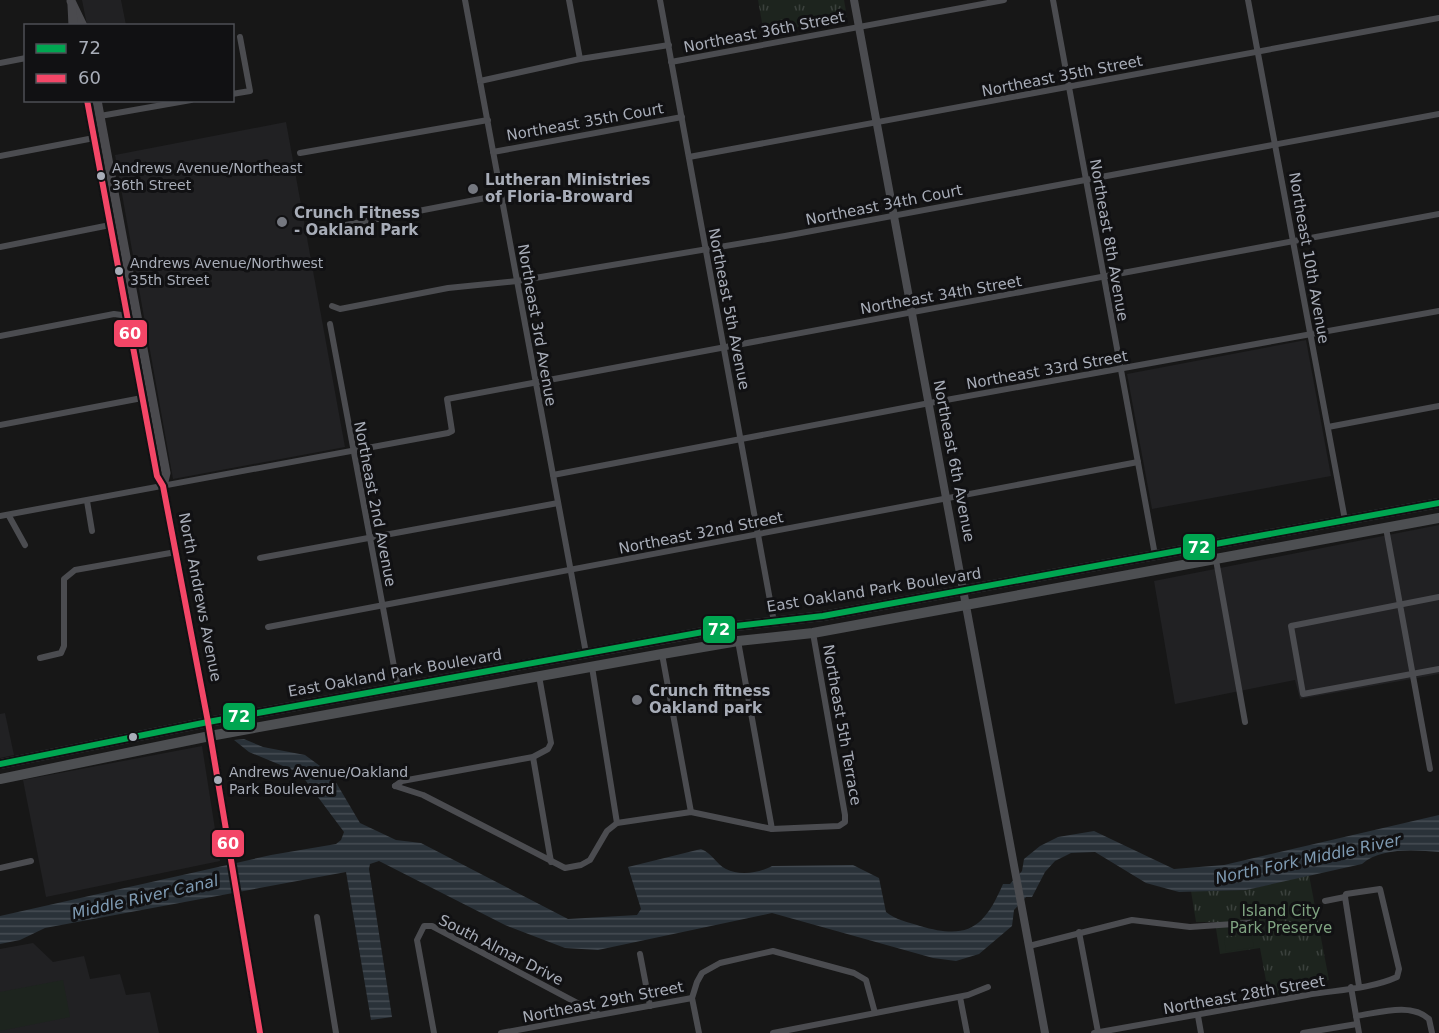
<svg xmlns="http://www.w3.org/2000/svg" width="1439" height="1033" font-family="'DejaVu Sans',sans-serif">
  <defs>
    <pattern id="park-tufts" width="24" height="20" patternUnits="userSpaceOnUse" patternTransform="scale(1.5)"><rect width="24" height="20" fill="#1d241e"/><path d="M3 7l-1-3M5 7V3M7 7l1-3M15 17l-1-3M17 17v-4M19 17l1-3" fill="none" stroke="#3b413d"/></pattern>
    <pattern id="water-rules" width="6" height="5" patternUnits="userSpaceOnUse" patternTransform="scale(1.5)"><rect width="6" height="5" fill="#2a3239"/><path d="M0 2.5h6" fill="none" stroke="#464d54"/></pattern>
  </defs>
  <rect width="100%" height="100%" fill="#171717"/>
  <g fill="#212123">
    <polygon points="82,0 121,0 126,25 87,25"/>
    <polygon points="286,122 345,447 173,479 115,155"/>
    <polygon points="1306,340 1331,476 1152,509 1127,374"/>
    <polygon points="1439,525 1439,674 1300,699 1295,680 1175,704 1154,581"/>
    <polygon points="5,713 14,755 0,758 0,714"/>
    <polygon points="202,746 220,861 46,897 23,780"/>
    <polygon points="33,943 53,962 84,956 90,979 120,974 126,995 150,992 159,1033 0,1033 0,949"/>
  </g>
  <g fill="url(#park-tufts)">
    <polygon points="758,0 844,0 847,17 764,34"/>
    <polygon points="1309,875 1329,980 1312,984 1312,989 1269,997 1260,948 1220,954 1215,922 1196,922 1191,891 1246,890"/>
  </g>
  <g fill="#1d241e">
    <polygon points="1251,934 1254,947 1226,952 1224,938"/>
    <polygon points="63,980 70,1017 0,1031 0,992"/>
  </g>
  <path fill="url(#water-rules)" d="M 244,739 L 263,747 L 305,755 L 331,774 L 360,823 L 396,840 L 421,843 L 568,919 L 637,915 L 641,909 L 628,867 L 701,849 C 713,854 716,864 726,869 C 739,876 760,873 772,866 L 853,865 L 879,878 L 886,912 C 896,920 908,922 920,926 C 968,940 984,928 1003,884 L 1010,884 L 1022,871 L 1024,859 L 1040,846 L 1058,837 L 1094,831 L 1174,869 L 1224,865 L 1439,815 L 1439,852 C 1416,850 1381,847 1362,864 L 1246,890 L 1179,892 L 1146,883 L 1095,852 L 1071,853 L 1055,861 L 1045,872 L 1032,897 L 1026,897 L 1014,910 L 1012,926 L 979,954 L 956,961 L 933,958 L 772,913 L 598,950 L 565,948 L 505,925 L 379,861 L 370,864 L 369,869 L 392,1017 L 371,1020 L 346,872 L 45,928 L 20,940 L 0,944 L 0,916 L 271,855 L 336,844 L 341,840 L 344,832 L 300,773 L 249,752 L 234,740 Z"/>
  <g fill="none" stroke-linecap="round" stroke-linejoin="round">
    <g stroke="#4b4c50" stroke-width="6">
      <polyline points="465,0 586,653"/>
      <polyline points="569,0 580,59"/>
      <polyline points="660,0 774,622"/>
      <polyline points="1053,0 1155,555"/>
      <polyline points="1248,0 1345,520"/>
      <polyline points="671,62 1004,0"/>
      <polyline points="0,63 26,58"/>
      <polyline points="480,81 580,59 669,45"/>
      <polyline points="232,94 250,91 240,37"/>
      <polyline points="100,116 191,100"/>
      <polyline points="493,152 682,117"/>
      <polyline points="300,153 488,120"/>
      <polyline points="0,156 94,138"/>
      <polyline points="689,157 1439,18"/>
      <polyline points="315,231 501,195"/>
      <polyline points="0,247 110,225"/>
      <polyline points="332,306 340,309 448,288 517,281 785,236 1439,114"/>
      <polyline points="330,324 398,688"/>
      <polyline points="0,336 114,314 129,316"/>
      <polyline points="0,425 142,398"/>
      <polyline points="1328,427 1439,406"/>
      <polyline points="553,475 935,402 1439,311"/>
      <polyline points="87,501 92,531"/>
      <polyline points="0,516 448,433 452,431 447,399 1439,214"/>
      <polyline points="9,516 25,545"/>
      <polyline points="1386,528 1430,769"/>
      <polyline points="260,558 558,503"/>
      <polyline points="1216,560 1245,722"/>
      <polyline points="1439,597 1291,626 1303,694 1439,669"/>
      <polyline points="268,627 1138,462"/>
      <polyline points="738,641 772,829"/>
      <polyline points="662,654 691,812"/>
      <polyline points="40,658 61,653 64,646 64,579 75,570 176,552"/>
      <polyline points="592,667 617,823"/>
      <polyline points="533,757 551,862"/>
      <polyline points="395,786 423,795 565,868 581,865 590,860 607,831 617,823 691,812 772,829 839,826 845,822 845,815 813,633"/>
      <polyline points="395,786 402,781 533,757 548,749 551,743 539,676"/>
      <polyline points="0,868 31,861"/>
      <polyline points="1325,901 1345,897"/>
      <polyline points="317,917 336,1033"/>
      <polyline points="1079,932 1098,1032"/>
      <polyline points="1029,946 1132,920 1190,927 1248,923"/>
      <polyline points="640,954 650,1006"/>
      <polyline points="1351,987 1359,1033"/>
      <polyline points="960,997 967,1033"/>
      <polyline points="1198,1016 1201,1033"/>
      <path d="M 1356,1016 C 1378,1013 1411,1002 1429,1019 L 1432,1033"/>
      <polyline points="434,1033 417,940 424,926 432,926 598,1014"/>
      <polyline points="501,1033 692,998"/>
      <polyline points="699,1033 692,998 697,982 702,973 720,963 773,951 854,973 866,980 875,1013"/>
      <polyline points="773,1033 968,995 988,987"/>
      <path d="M 1094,1033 C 1165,1021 1236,1008 1307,995 C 1336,990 1371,989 1397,977 L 1399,969 L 1380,889 L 1346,894 L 1345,897 L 1359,986"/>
      <polyline points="1303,1033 1357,1024"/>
    </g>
    <polyline stroke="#4b4c50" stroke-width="8" points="854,0 1045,1033"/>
    <g stroke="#4a4a4e" stroke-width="9">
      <polyline points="71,1 83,26"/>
      <polyline points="72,5 73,26"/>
      <polyline points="87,100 157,476 163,486 208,722 260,1033"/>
      <polyline points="97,100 166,473 163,486"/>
    </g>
    <g stroke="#4d4f52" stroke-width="10">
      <polyline points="0,764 208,722 665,639 736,626 823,616 1439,503"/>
      <polyline points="0,779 210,736 662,654 738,641 813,633 1439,518"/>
    </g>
    <defs>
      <polyline id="bus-1" points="0,764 208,722 736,626 823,616 1439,503"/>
      <polyline id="bus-2" points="87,100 157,476 163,486 208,722 260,1033"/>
    </defs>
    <use href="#bus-1" stroke="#111113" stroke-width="10"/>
    <use href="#bus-2" stroke="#111113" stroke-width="10"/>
    <use href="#bus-1" stroke="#00a651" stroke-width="6"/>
    <use href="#bus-2" stroke="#f34667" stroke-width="6"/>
  </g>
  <g fill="#a8adb8" stroke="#111113" stroke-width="2">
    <circle cx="101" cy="176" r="5"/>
    <circle cx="119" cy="271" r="5"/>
    <circle cx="133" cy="737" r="5"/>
    <circle cx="218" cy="780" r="5"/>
  </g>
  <g fill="#757880" stroke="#111113" stroke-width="2">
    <circle cx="473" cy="189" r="6"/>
    <circle cx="282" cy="222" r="6"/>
    <circle cx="637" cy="700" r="6"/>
  </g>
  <g text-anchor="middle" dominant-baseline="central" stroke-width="6" stroke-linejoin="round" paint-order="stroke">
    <g font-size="14" fill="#a8adb8" stroke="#111113" text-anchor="start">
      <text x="112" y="168">Andrews Avenue/Northeast<tspan x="112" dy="17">36th Street</tspan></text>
      <text x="130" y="263">Andrews Avenue/Northwest<tspan x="130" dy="17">35th Street</tspan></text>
      <text x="229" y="772">Andrews Avenue/Oakland<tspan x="229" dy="17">Park Boulevard</tspan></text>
    </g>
    <g font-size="15" fill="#a8adb8" stroke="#111113">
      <text transform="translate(764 32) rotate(-11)">Northeast 36th Street</text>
      <text transform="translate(1062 76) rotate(-11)">Northeast 35th Street</text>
      <text transform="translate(585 122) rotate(-10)">Northeast 35th Court</text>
      <text transform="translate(884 205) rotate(-11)">Northeast 34th Court</text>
      <text transform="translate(1109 240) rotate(80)">Northeast 8th Avenue</text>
      <text transform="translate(1309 258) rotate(80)">Northeast 10th Avenue</text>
      <text transform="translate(941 295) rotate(-10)">Northeast 34th Street</text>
      <text transform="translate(729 309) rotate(79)">Northeast 5th Avenue</text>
      <text transform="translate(537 325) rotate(80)">Northeast 3rd Avenue</text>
      <text transform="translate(1047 370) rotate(-10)">Northeast 33rd Street</text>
      <text transform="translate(954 461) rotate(79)">Northeast 6th Avenue</text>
      <text transform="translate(375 504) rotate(79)">Northeast 2nd Avenue</text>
      <text transform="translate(701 533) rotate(-11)">Northeast 32nd Street</text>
      <text transform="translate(874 590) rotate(-9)">East Oakland Park Boulevard</text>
      <text transform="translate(200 597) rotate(79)">North Andrews Avenue</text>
      <text transform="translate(395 673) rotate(-10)">East Oakland Park Boulevard</text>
      <text transform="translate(842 725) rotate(80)">Northeast 5th Terrace</text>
      <text transform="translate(501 950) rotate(27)">South Almar Drive</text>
      <text transform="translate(1244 995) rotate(-10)">Northeast 28th Street</text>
      <text transform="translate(603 1002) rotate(-11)">Northeast 29th Street</text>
    </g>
    <g font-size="15" font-weight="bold" fill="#a8adb8" stroke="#111113" text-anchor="start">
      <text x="485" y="180">Lutheran Ministries<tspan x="485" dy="17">of Floria-Broward</tspan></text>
      <text x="294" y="213">Crunch Fitness<tspan x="294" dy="17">- Oakland Park</tspan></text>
      <text x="649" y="691">Crunch fitness<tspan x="649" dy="17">Oakland park</tspan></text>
    </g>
    <g font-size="15" fill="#7fa381" stroke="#111113">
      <text x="1281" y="911">Island City<tspan x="1281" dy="17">Park Preserve</tspan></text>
    </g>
    <g font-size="16" font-style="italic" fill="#7f9bb3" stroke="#111113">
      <text transform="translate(1308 859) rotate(-12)">North Fork Middle River</text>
      <text transform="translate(145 897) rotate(-13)">Middle River Canal</text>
    </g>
  </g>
  <g stroke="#111113" stroke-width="2">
    <rect x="113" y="319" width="35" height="29" rx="6" fill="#f34667"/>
    <rect x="1182" y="533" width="34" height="28" rx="6" fill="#00a651"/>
    <rect x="702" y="615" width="34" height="29" rx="6" fill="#00a651"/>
    <rect x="222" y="702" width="34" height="29" rx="6" fill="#00a651"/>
    <rect x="211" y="829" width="34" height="29" rx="6" fill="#f34667"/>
  </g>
  <g font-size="16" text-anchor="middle" font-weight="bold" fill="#fff">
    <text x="130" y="339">60</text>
    <text x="1199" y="553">72</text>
    <text x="719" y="635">72</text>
    <text x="239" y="722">72</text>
    <text x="228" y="849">60</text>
  </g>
  <rect x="24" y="24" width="210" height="78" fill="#111113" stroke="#4d4f55" stroke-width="1.5"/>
  <rect x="36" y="44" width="30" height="9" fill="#00a651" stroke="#4d4f55" stroke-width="1.5"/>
  <text x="78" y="54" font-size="18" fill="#a8adb8">72</text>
  <rect x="36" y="74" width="30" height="9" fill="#f34667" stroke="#4d4f55" stroke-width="1.5"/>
  <text x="78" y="84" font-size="18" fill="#a8adb8">60</text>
</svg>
